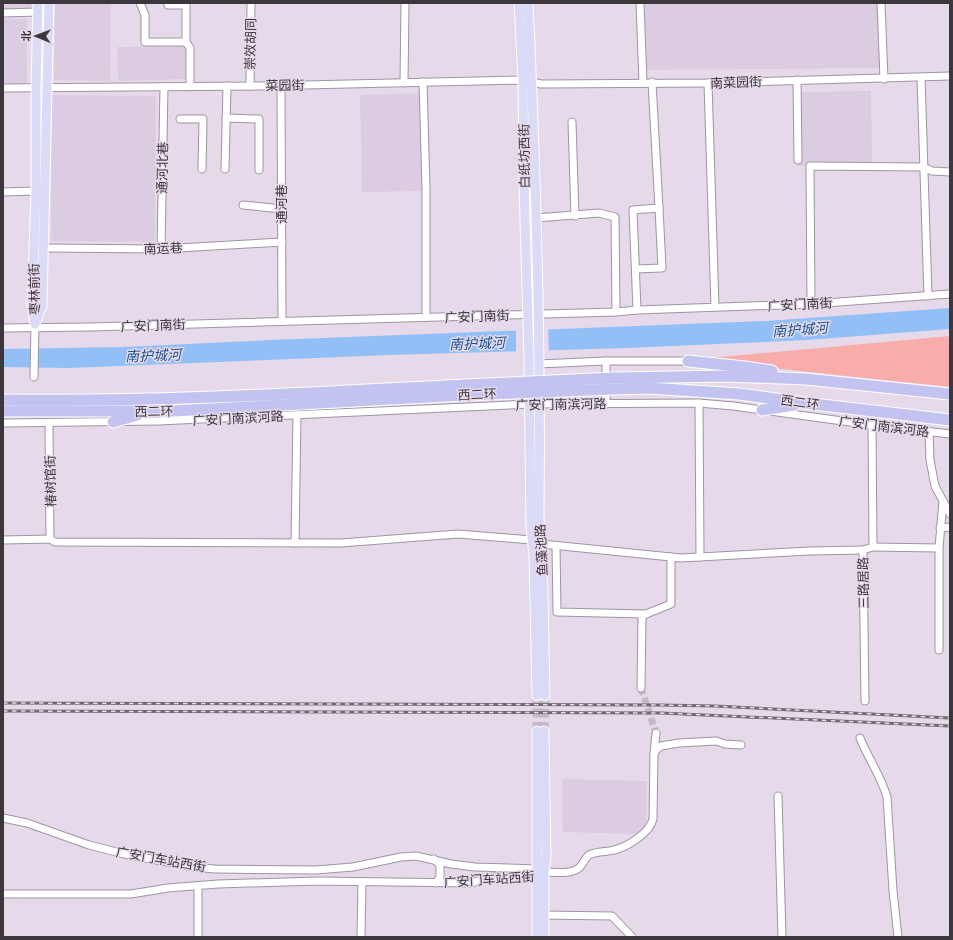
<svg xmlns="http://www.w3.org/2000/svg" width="953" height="940" font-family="'Exo 2','Noto Sans SC',sans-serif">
  <rect width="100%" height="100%" fill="#e6daea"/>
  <g fill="#dccce2">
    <rect x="3" y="3" width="28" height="7"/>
    <polygon points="55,3 111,3 110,81 54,80"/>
    <polygon points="644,3 877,3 880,68 647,70"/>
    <rect x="3" y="19" width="24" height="65"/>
    <polygon points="188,46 188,79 118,81 117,47"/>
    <polygon points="871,91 872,165 799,166 798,92"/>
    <polygon points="420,93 422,191 362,192 360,95"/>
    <polygon points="52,95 156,96 155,242 51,241"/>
    <polygon points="562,779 647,781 646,829 638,834 563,832"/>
  </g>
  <path fill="#f9adaa" d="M 950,336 L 950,387 C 866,378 782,370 699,359 Z"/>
  <polygon fill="#92bff5" points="950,308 950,329 807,340 627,348 389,355 69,368 3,367 3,349 124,347 271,340 766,321"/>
  <polygon fill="#e6daea" points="548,327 549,352 516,353 516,329"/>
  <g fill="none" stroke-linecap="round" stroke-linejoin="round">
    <polyline stroke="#c4b9c7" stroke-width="7" stroke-dasharray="7 3.5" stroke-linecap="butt" points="641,688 656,733"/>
    <g stroke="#c4b9c7" stroke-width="9" stroke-dasharray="9 4.5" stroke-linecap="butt">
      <polyline points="537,731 537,696"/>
      <polyline points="544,731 545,696"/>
    </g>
    <defs>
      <g id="minor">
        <polyline points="140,3 145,15 145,42 186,42 186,5 168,5 168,3"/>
        <polyline points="640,3 643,83"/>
        <polyline points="881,3 884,79"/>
        <polyline points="3,13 38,12"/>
        <polyline points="186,42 190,48 190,86"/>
        <polyline points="921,78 928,296"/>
        <polyline points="797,80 798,160"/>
        <polyline points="423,82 426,187 426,317"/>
        <polyline points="404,83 405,3"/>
        <polyline points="708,83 715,307"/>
        <polyline points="250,86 251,3"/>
        <polyline points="281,86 282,321"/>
        <polyline points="3,88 262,86 523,80 541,84 708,83 950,76"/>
        <polyline points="226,118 259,119 259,170"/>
        <polyline points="180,119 203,119 202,169"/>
        <polyline points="572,122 575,216"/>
        <polyline points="225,169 227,86"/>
        <polyline points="3,192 36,191"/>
        <polyline points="243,205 282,209"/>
        <polyline points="536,218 599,213 615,217 616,312"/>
        <polyline points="44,248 161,249 282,242"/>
        <polyline points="161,249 164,87"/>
        <polyline points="636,269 662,268 659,208"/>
        <polyline points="811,304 810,166 923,167 932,171 950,172"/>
        <polyline points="637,310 633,210 659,208 652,82"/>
        <polyline points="3,328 91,327 616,312 637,310 811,304 950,294"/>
        <polyline points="538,364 606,361 688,361"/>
        <polyline points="34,377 35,324"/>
        <polyline points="699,403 700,557"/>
        <polyline points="606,404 606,361"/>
        <polyline points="3,423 159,421 530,404 699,403 733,406 872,425 950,434"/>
        <polyline points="49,423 50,539"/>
        <polyline points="929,431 930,460 935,486 950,514"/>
        <polyline points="940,528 950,527"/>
        <polyline points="3,540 50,539 55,542 341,543 458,534 531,540"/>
        <polyline points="295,543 297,415"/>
        <polyline points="542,544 681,558 810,551 863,550"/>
        <polyline points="556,546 557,612 646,614"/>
        <polyline points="873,547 939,548"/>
        <polyline points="939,650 939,548 943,501"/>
        <polyline points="641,688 642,617 646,614 671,604 671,557"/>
        <polyline points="865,701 863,550 873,547 872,425"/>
        <path d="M 860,738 C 868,758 881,776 887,797 L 893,891 L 898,937"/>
        <polyline points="654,754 656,750 661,746 679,743 716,741 725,744 741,745"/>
        <polyline points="778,796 782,937"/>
        <polyline points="3,818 27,823 89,845 124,854 194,867 215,869 316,870 353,867 401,857 416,856 451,864 475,867 538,869 540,870"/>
        <polyline points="434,859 440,865 440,877 436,883"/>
        <path d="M 544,872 C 554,872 572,875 580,867 C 583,864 585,858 589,855 C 596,851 607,852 614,850 C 627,847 650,833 653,819 L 654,754 L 656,733"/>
        <polyline points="198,886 198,937"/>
        <polyline points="3,894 131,894 168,888 218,884 317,881 471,883 493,877 537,878 541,875"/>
        <polyline points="544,915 612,916 632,937"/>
        <polyline points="361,937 362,882"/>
      </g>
      <g id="major">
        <polyline points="519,3 523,80 524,185 529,357 531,527 534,556 537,696"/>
        <path d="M 528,3 C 536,173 541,344 539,514 L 540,538 L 542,544 L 545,696"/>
        <polyline points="35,323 32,306 36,191 36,88 38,3"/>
        <polyline points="35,324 42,306 49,3"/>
        <polyline points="537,731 537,937"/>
        <polyline points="544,731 546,858 544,872 544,937"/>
      </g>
      <g id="highway">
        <polyline points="688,361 745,367 772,371"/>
        <polyline points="614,378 727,376 806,379 950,394"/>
        <polyline points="614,389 649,388 739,394 805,403 950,420"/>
        <path d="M 3,400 C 157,402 311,393 465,385"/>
        <polyline points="762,410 794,405"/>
        <polyline points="3,411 173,411 465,395"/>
        <polyline points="113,422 137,415"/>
      </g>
    </defs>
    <use href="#minor" stroke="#9f94a3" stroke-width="9"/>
    <use href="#major" stroke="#fff" stroke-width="11"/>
    <use href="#highway" stroke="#fff" stroke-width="13"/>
    <use href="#minor" stroke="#fff" stroke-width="7"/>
    <use href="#major" stroke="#dbdbf7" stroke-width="9"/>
    <use href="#highway" stroke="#c3c3f2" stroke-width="11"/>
    <defs>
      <g id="rail">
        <polyline points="3,703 660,705 715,706 950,718"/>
        <polyline points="3,711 661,713 950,726"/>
      </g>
    </defs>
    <use href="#rail" stroke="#6f6972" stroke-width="3"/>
    <use href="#rail" stroke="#e6daea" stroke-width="1.5" stroke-dasharray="4.5" stroke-linecap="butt"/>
    <defs>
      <g id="highway-bridge">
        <polyline points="465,385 614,378"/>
        <polyline points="465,395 614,389"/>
      </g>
    </defs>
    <use href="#highway-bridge" stroke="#fff" stroke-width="13" stroke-linecap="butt"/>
    <use href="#highway-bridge" stroke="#c3c3f2" stroke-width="11"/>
  </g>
  <g text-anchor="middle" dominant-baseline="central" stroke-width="3" stroke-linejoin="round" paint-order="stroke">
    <g font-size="13" fill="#3b373d" stroke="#e6daea">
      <text transform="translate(250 44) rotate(-89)">崇效胡同</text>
      <text transform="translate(736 82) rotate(-2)">南菜园街</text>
      <text transform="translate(285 85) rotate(-1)">菜园街</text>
      <text transform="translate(524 156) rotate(-91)">白纸坊西街</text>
      <text transform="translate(162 168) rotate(-89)">通河北巷</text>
      <text transform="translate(281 204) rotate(-90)">通河巷</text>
      <text transform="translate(163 248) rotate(-2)">南运巷</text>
      <text transform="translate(34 289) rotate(-91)">枣林前街</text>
      <text transform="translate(800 304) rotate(-3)">广安门南街</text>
      <text transform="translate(477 316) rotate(-2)">广安门南街</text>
      <text transform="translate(153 325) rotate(-2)">广安门南街</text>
      <text transform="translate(477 394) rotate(-2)">西二环</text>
      <text transform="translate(800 402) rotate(8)">西二环</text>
      <text transform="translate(561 404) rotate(-1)">广安门南滨河路</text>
      <text transform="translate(154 411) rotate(-1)">西二环</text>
      <text transform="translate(238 418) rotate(-3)">广安门南滨河路</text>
      <text transform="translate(884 426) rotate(7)">广安门南滨河路</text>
      <text transform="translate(50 481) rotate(-91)">椿树馆街</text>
      <text transform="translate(541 550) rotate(-93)">鱼藻池路</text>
      <text transform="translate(863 583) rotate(-91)">三路居路</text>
      <text transform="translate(161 859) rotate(10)">广安门车站西街</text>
      <text transform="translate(489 879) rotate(-4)">广安门车站西街</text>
    </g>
    <g font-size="14" font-style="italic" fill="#175595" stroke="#e6daea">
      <text transform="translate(800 329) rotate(-4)">南护城河</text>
      <text transform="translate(477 343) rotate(-2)">南护城河</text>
      <text transform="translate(153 355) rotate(-2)">南护城河</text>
    </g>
  </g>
  <rect width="953" height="940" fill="none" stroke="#3b373d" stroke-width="8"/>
  <g transform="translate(36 36) rotate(271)" stroke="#e6daea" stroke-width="3" paint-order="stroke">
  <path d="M0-3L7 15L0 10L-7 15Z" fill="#3b373d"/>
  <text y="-6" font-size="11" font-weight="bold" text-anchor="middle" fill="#3b373d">北</text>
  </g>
</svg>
